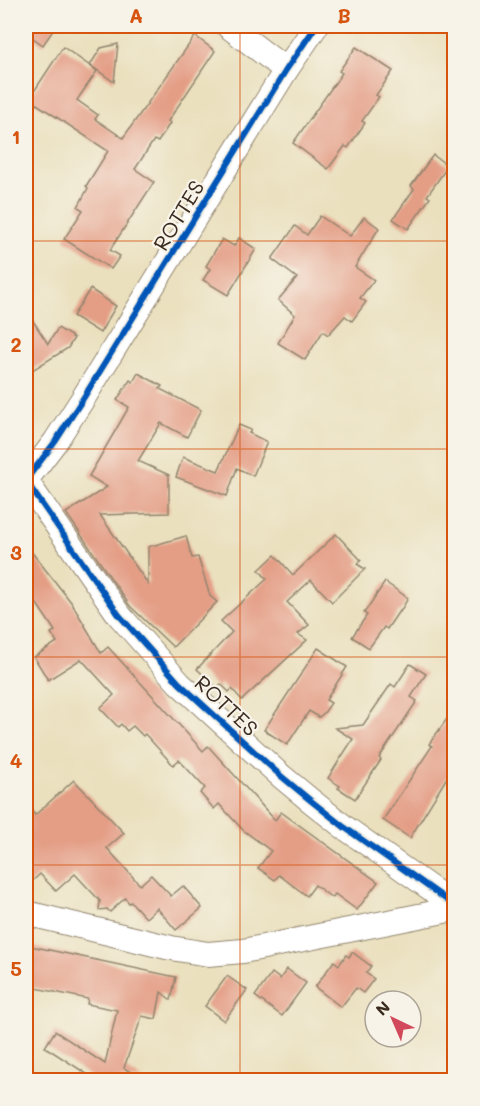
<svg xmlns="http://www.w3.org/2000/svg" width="480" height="1106" font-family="Mali,sans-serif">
  <rect width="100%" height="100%" fill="#f7f3e8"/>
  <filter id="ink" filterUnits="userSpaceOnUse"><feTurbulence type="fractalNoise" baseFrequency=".0167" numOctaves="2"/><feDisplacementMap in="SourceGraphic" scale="12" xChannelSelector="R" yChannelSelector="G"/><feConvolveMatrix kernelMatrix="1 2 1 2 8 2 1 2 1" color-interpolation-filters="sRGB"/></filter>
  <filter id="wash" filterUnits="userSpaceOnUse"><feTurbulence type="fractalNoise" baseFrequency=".008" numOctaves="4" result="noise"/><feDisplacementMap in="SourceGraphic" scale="24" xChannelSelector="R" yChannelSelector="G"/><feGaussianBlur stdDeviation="1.35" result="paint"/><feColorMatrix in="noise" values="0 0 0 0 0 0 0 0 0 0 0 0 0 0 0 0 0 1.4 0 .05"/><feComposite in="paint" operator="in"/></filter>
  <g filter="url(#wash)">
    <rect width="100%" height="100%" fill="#eae0be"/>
    <g id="blocks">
      <g fill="#e49e86">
        <polygon points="26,26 56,26 43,45 26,33"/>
        <polygon points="195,36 215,51 168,121 170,123 158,142 154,140 135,169 154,182 110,250 120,256 111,269 64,239 83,210 78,207 88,188 86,186 108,151 29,99 63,47 97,71 77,100 98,115 95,119 123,138"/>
        <polygon points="118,44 114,82 90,65 101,48"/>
        <polygon points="356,47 393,71 376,95 379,97 362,121 365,123 348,148 345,146 328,169 293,143 342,73 339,71"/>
        <polygon points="433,155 448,166 427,196 430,198 408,229 393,219 414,189 411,186"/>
        <polygon points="320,216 350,236 364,217 379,228 355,267 374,280 360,298 366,302 352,321 345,316 328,335 323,331 305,360 278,343 295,315 278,300 297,278 272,259 295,226 307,235"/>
        <polygon points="239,238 256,249 228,295 203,280 210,269 206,266 222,239 234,246"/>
        <polygon points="90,289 116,306 100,333 73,316"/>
        <polygon points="26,310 48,344 58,328 74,338 68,348 26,374"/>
        <polygon points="138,373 162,386 160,389 201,410 187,437 161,423 138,461 169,475 169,513 100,515 148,584 148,547 186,536 192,558 198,557 210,596 217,602 173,647 130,606 66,513 107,487 89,476 129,407 117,400 130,380 133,382"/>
        <polygon points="239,425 251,430 249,433 267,442 253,476 237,468 227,496 176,477 183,457 218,471"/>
        <polygon points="336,534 361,560 357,564 365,569 332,602 311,580 287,602 309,625 298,634 307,640 242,700 232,689 229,692 221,684 217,688 197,669 232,632 221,621 267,579 259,570 275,555 293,575"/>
        <polygon points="26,545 71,602 101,653 108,647 203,751 208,746 275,820 281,812 378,882 357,910 335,894 332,898 315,885 307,896 279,875 275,880 258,868 271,851 243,830 219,804 214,809 200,793 205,788 179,760 173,765 145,734 143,736 133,726 127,731 121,724 118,727 100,708 114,695 81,659 48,680 34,657 57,642 51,633 55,631 35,601 26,606"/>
        <polygon points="385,582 408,598 400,612 399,611 387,629 384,627 369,648 352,637 367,615 364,613"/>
        <polygon points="318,648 347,667 326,700 331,703 324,713 319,717 309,711 287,745 264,730"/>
        <polygon points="410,664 426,674 411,697 417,701 379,758 381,760 355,799 338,788 340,786 328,778 353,739 335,728 363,725 391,684 395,687"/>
        <polygon points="454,709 454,766 410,838 383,820 432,746 429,744"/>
        <polygon points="74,780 124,833 107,848 140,885 151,875 171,896 183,886 202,908 176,930 157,908 146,918 131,902 129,903 125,898 110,912 107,909 99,910 100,901 75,874 56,891 40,874 26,887 26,804 35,815"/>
        <polygon points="26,945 176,977 171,1000 161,992 156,1019 142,1016 124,1068 143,1080 96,1080 45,1047 55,1031 105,1064 117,1010 87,1004 88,999 26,986"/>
        <polygon points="352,952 371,966 366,973 374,979 363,993 356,988 341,1007 315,987 334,961 339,965 346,955 349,957"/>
        <polygon points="287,969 306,983 282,1016 255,996 272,973 280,979"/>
        <polygon points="227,976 247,990 224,1021 205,1006"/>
      </g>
    </g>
  </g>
  <g filter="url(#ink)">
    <use href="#blocks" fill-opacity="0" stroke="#92856e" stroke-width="1.5"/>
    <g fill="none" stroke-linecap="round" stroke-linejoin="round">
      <defs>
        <g id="minor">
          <polyline points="228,26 286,70"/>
          <polyline points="26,480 55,442 84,397 286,70 316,26"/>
          <polyline points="26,481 119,615 179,683 281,776 310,800 344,827 454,905"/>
          <polyline points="26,913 171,948 208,954 243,951 454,909"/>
        </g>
      </defs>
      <use href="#minor" stroke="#92856e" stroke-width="26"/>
      <use href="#minor" stroke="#fff" stroke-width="24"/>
      <defs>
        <g id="cycleway">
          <polyline points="26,480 55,442 84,397 286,70 316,26"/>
          <polyline points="26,481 119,615 179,683 281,776 310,800 344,827 454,905"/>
        </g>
      </defs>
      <use href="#cycleway" stroke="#f7f3e8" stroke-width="10"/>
      <use href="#cycleway" stroke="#0057b8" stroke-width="6"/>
    </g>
  </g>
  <path fill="none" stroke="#d7540e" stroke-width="1.5" stroke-opacity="0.55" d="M 240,26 L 240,1080M 26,241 L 454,241M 26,449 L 454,449M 26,657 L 454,657M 26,865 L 454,865"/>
  <g text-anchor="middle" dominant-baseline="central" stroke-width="4.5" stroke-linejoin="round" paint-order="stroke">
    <g font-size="21" fill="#3b2a1e" stroke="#f7f3e8">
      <text transform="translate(178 215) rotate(-59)">ROTTES</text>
      <text transform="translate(227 705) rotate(43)">ROTTES</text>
    </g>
  </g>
  <rect width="480" height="1106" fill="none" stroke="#f7f3e8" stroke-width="66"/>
  <g transform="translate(393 1019) rotate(316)"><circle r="28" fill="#f7f3e8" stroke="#aca397" stroke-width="1.5"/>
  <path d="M0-4.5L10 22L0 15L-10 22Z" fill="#d1495b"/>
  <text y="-9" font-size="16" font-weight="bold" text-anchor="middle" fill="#3b2a1e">N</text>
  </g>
  <rect x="33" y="33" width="414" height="1040" fill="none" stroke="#d7540e" stroke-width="2"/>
  <g font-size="20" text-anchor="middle" font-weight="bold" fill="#d7540e">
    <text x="136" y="23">A</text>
    <text x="344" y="23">B</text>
    <text x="16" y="144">1</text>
    <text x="16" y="352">2</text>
    <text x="16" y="560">3</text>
    <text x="16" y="768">4</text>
    <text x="16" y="976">5</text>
  </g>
</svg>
